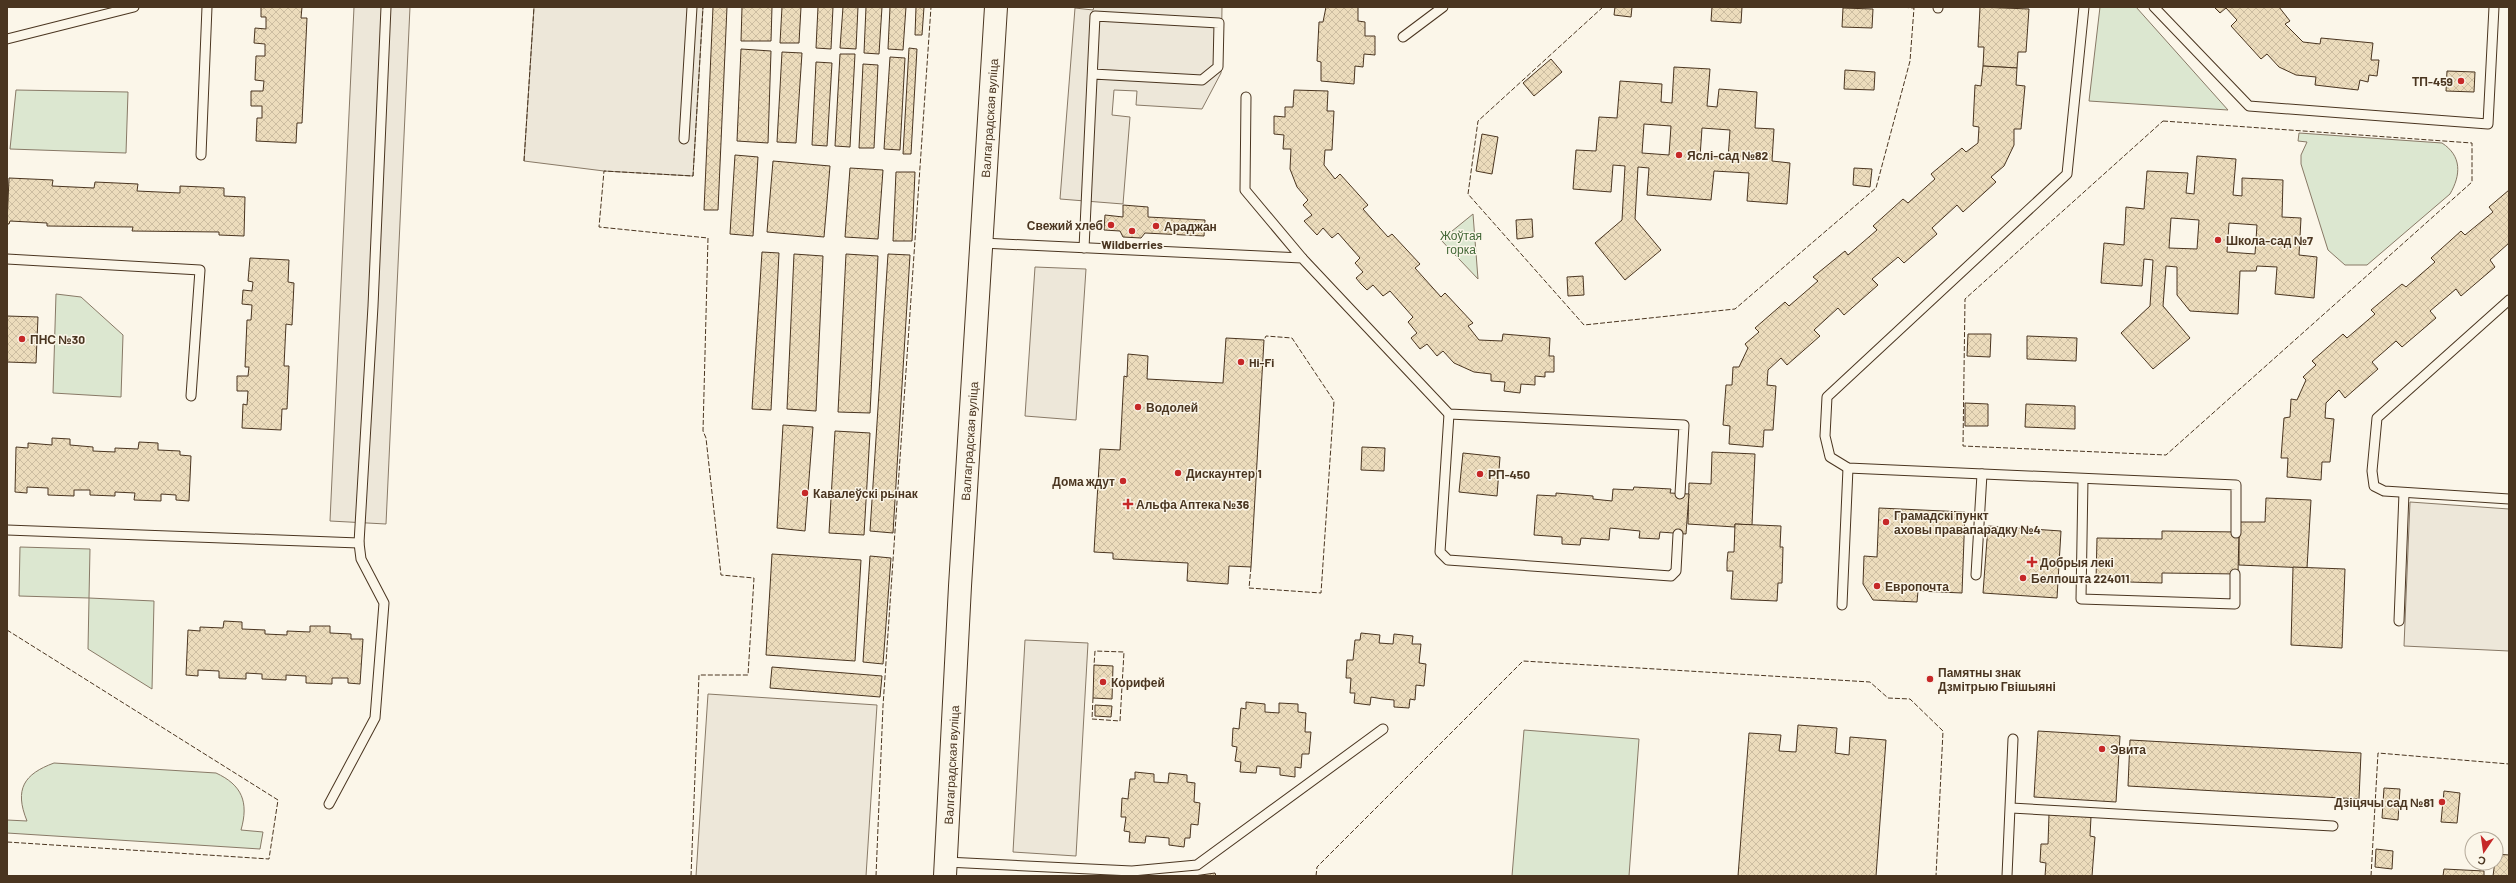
<svg xmlns="http://www.w3.org/2000/svg" width="2516" height="883" font-family="Barlow,sans-serif">
  <defs>
    <pattern id="building-cross-hatch" width="8" height="8" patternUnits="userSpaceOnUse"><rect width="8" height="8" fill="#ecdcbc"/><path d="M0 0l8 8M0 8l8-8" fill="none" stroke="#ccbda1"/></pattern>
  </defs>
  <rect width="100%" height="100%" fill="#fbf6e9"/>
  <g fill="#dce7d0" stroke="#887966">
    <polygon points="2100,7 2136,7 2228,110 2089,101"/>
    <polygon points="16,90 128,92 126,153 10,149"/>
    <path d="M 2299,133 L 2442,143 C 2462,156 2461,175 2450,194 L 2367,265 L 2345,265 L 2328,250 L 2301,164 L 2301,155 L 2307,142 L 2298,141 Z"/>
    <polygon points="1473,214 1478,279 1441,240"/>
    <polygon points="56,294 81,297 123,335 121,397 53,393"/>
    <polygon points="20,547 90,549 89,598 154,601 152,689 88,649 89,598 19,596"/>
    <polygon points="1524,730 1639,739 1629,876 1512,876"/>
    <path d="M 54,763 L 216,773 C 242,785 249,802 241,830 L 263,832 L 260,849 L 7,833 L 7,820 L 27,821 C 14,789 24,774 54,763 Z"/>
  </g>
  <g fill="#ede7d9" stroke="#887966">
    <polygon points="354,7 410,7 386,524 330,521"/>
    <polygon points="534,7 703,7 693,176 604,171 524,161"/>
    <polygon points="1094,7 1222,7 1221,73 1202,109 1136,105 1137,91 1114,90 1112,115 1130,117 1123,204 1060,199 1075,8 1093,10"/>
    <polygon points="1035,267 1086,269 1076,420 1025,416"/>
    <polygon points="2410,502 2509,509 2509,651 2404,646"/>
    <polygon points="1025,640 1088,643 1076,856 1013,852"/>
    <polygon points="708,694 877,705 866,876 696,876"/>
  </g>
  <g fill="url(#building-cross-hatch)" stroke="#4a3520" fill-rule="evenodd">
    <polygon points="261,7 302,7 301,18 307,18 302,123 297,123 296,143 256,141 257,118 262,118 262,106 251,106 251,91 263,91 264,81 255,80 256,56 265,56 265,44 254,43 255,28 266,29 266,17 261,17"/>
    <polygon points="713,7 727,7 718,210 704,210"/>
    <polygon points="742,7 772,7 771,41 741,41"/>
    <polygon points="782,7 801,7 799,43 780,43"/>
    <polygon points="818,7 833,7 831,49 816,48"/>
    <polygon points="843,7 858,7 856,49 840,48"/>
    <polygon points="866,7 882,7 879,54 864,53"/>
    <polygon points="890,7 906,7 903,50 888,49"/>
    <polygon points="916,7 924,7 922,35 915,35"/>
    <polygon points="1326,7 1358,7 1358,21 1365,22 1365,36 1375,36 1375,55 1364,54 1363,67 1355,66 1354,84 1321,81 1321,62 1317,61 1319,22 1323,22"/>
    <polygon points="1615,7 1632,7 1631,17 1614,15"/>
    <polygon points="1712,7 1742,7 1741,23 1711,21"/>
    <polygon points="1980,7 2029,9 2026,52 2018,52 2017,68 1983,66 1984,47 1978,47"/>
    <polygon points="2214,7 2279,7 2290,21 2285,24 2303,42 2320,44 2321,38 2373,43 2371,60 2379,60 2377,76 2369,75 2368,82 2360,80 2358,90 2315,85 2316,77 2296,75 2279,67 2267,54 2261,59 2231,26 2237,20 2226,8 2220,13"/>
    <polygon points="1843,8 1873,9 1872,28 1842,27"/>
    <polygon points="909,48 917,49 911,154 903,154"/>
    <polygon points="741,49 771,51 768,143 737,141"/>
    <polygon points="782,52 802,53 796,143 777,142"/>
    <polygon points="840,54 855,54 850,147 835,146"/>
    <polygon points="890,57 905,58 900,150 884,149"/>
    <polygon points="1551,59 1562,72 1534,96 1523,83"/>
    <polygon points="816,62 832,63 827,146 812,145"/>
    <polygon points="863,64 878,65 874,148 859,148"/>
    <polygon points="1983,66 2017,68 2016,85 2025,86 2021,129 2014,129 2014,145 2004,166 1991,177 1996,182 1963,212 1957,205 1932,228 1937,234 1904,263 1898,257 1872,279 1878,285 1844,315 1838,308 1814,330 1820,336 1787,365 1781,358 1768,370 1767,385 1776,386 1773,430 1764,430 1763,447 1729,444 1730,426 1723,425 1726,385 1732,385 1733,367 1739,367 1748,348 1745,344 1759,332 1755,328 1785,302 1789,306 1818,281 1813,277 1845,251 1848,255 1877,230 1873,226 1903,199 1908,203 1935,179 1931,174 1962,148 1966,152 1978,143 1979,127 1973,126 1975,85 1981,86"/>
    <path d="M 1674,67 L 1710,69 L 1707,106 L 1717,107 L 1719,89 L 1757,92 L 1755,128 L 1774,129 L 1772,161 L 1790,163 L 1787,204 L 1747,201 L 1749,173 L 1714,171 L 1711,200 L 1647,195 L 1649,168 L 1638,167 L 1635,219 L 1661,250 L 1625,280 L 1595,243 L 1622,220 L 1625,166 L 1613,165 L 1611,192 L 1573,189 L 1576,150 L 1596,151 L 1599,117 L 1617,118 L 1620,81 L 1662,84 L 1661,102 L 1672,103 ZM 1644,124 L 1671,126 L 1669,155 L 1642,153 ZM 1702,128 L 1730,130 L 1728,159 L 1700,157 Z"/>
    <polygon points="1845,70 1875,72 1874,90 1844,89"/>
    <polygon points="2447,71 2475,72 2474,92 2446,91"/>
    <polygon points="1294,90 1328,91 1327,111 1334,111 1332,150 1325,150 1324,165 1335,179 1340,174 1368,205 1363,209 1388,237 1392,234 1420,264 1415,268 1441,297 1445,293 1473,323 1468,326 1479,340 1502,341 1503,334 1550,338 1549,356 1554,356 1554,372 1545,372 1545,377 1535,376 1535,385 1521,384 1520,393 1504,391 1505,382 1491,381 1491,374 1474,372 1454,363 1443,351 1437,356 1427,344 1420,349 1411,338 1417,333 1408,322 1413,317 1390,291 1383,296 1373,285 1367,290 1361,284 1356,278 1363,272 1355,263 1360,258 1338,233 1332,238 1323,228 1317,235 1304,221 1312,215 1303,205 1308,200 1297,187 1290,169 1291,149 1283,149 1284,135 1274,134 1274,116 1285,117 1285,107 1293,107"/>
    <polygon points="1482,134 1498,137 1492,174 1476,171"/>
    <polygon points="735,155 758,157 753,236 730,234"/>
    <path d="M 2197,156 L 2236,159 L 2233,195 L 2242,196 L 2242,178 L 2283,180 L 2282,217 L 2301,218 L 2299,255 L 2317,257 L 2314,298 L 2275,294 L 2277,267 L 2257,266 L 2256,271 L 2240,271 L 2238,314 L 2190,311 L 2177,295 L 2177,267 L 2166,266 L 2163,306 L 2190,338 L 2153,369 L 2121,333 L 2150,306 L 2153,260 L 2144,259 L 2142,286 L 2101,283 L 2104,243 L 2124,245 L 2126,207 L 2144,209 L 2147,171 L 2188,173 L 2186,193 L 2194,194 ZM 2171,218 L 2199,220 L 2197,249 L 2169,248 ZM 2229,223 L 2257,225 L 2255,254 L 2227,252 Z"/>
    <polygon points="773,161 830,166 824,237 767,232"/>
    <polygon points="850,168 883,170 878,239 845,237"/>
    <polygon points="1854,168 1872,169 1870,187 1853,185"/>
    <polygon points="896,172 915,172 912,241 893,241"/>
    <polygon points="9,178 53,180 52,186 94,188 95,182 138,184 137,191 180,193 180,186 224,188 224,196 245,197 244,236 219,235 219,232 132,231 133,227 47,226 47,223 10,221 9,224 7,224"/>
    <polygon points="2509,190 2509,243 2490,260 2495,267 2461,296 2456,289 2430,311 2436,318 2402,347 2396,341 2372,362 2378,369 2345,398 2339,390 2326,403 2325,418 2334,419 2330,462 2322,462 2321,480 2287,477 2288,458 2281,458 2284,418 2290,417 2291,399 2297,400 2306,380 2303,377 2316,365 2312,361 2343,334 2347,338 2375,314 2371,310 2402,284 2406,287 2435,262 2431,258 2461,231 2465,235 2493,212 2489,207"/>
    <polygon points="1123,205 1148,207 1148,217 1205,220 1204,236 1145,233 1141,238 1123,237 1120,231 1104,230 1105,215 1123,217"/>
    <polygon points="1532,219 1533,237 1517,239 1516,220"/>
    <polygon points="762,252 779,253 771,410 752,409"/>
    <polygon points="794,254 823,256 816,411 787,409"/>
    <polygon points="846,254 878,256 870,413 838,412"/>
    <polygon points="888,254 910,255 893,533 870,531"/>
    <polygon points="250,258 289,260 288,282 294,283 292,325 286,324 284,366 289,366 287,409 282,409 281,430 242,428 243,404 247,405 248,391 237,391 237,376 248,376 249,367 245,367 247,320 251,320 252,305 242,304 243,290 252,291 253,282 248,281"/>
    <polygon points="1583,276 1584,295 1568,296 1567,277"/>
    <polygon points="7,316 38,317 36,363 7,362"/>
    <polygon points="1968,334 1991,334 1990,357 1967,356"/>
    <polygon points="2027,336 2077,338 2076,361 2027,359"/>
    <polygon points="1226,338 1264,340 1251,567 1229,566 1228,584 1187,581 1188,563 1113,559 1113,553 1094,552 1100,449 1120,450 1124,376 1127,377 1128,354 1148,356 1147,379 1223,383"/>
    <polygon points="1965,403 1988,404 1988,426 1965,426"/>
    <polygon points="2026,404 2075,406 2075,429 2025,427"/>
    <polygon points="783,425 813,427 805,531 777,528"/>
    <polygon points="835,431 870,433 864,535 829,533"/>
    <polygon points="52,438 70,439 70,445 93,447 93,451 115,452 115,448 138,449 139,442 158,443 158,450 180,451 180,455 191,456 189,501 176,500 176,495 161,494 161,501 134,500 135,493 115,492 115,496 90,495 90,490 74,490 74,496 48,495 48,488 27,487 27,493 15,492 16,447 28,448 28,443 52,445"/>
    <polygon points="1362,447 1385,448 1384,471 1361,470"/>
    <polygon points="1712,452 1755,454 1752,525 1735,524 1735,527 1688,524 1689,483 1711,484"/>
    <polygon points="1463,453 1500,457 1497,496 1459,492"/>
    <polygon points="1634,487 1671,489 1670,493 1689,494 1686,534 1660,532 1659,539 1639,538 1640,531 1610,528 1609,540 1581,538 1580,545 1562,544 1562,537 1534,535 1537,495 1556,496 1556,493 1593,496 1593,499 1612,501 1613,489 1633,490"/>
    <polygon points="2266,498 2311,500 2307,568 2239,565 2239,522 2265,522"/>
    <polygon points="1879,508 1965,512 1962,593 1918,591 1917,602 1873,600 1863,584 1864,556 1877,557"/>
    <polygon points="1735,524 1781,526 1780,547 1783,547 1782,583 1778,583 1777,601 1731,599 1733,571 1727,571 1727,562 1728,552 1734,552"/>
    <polygon points="1988,526 2061,531 2057,598 1983,593"/>
    <polygon points="2162,531 2239,532 2238,574 2162,573 2162,583 2096,581 2097,538 2162,539"/>
    <polygon points="772,554 861,560 855,661 766,655"/>
    <polygon points="870,556 891,558 883,664 863,662"/>
    <polygon points="2293,567 2345,569 2342,648 2291,645"/>
    <polygon points="224,621 242,622 242,629 265,630 265,634 287,635 287,631 310,632 310,626 330,626 330,633 351,634 351,639 363,639 360,684 348,683 348,678 332,678 332,684 306,683 306,676 286,675 286,680 262,679 262,674 246,673 246,679 219,678 219,671 198,670 198,676 186,675 188,630 200,631 200,627 223,628"/>
    <polygon points="1361,633 1380,635 1379,643 1393,644 1394,634 1413,636 1412,644 1421,644 1419,663 1426,664 1424,686 1416,685 1415,700 1410,699 1409,708 1394,707 1394,700 1383,699 1371,697 1370,705 1354,703 1355,693 1350,693 1351,678 1346,678 1347,660 1353,660 1355,640 1360,640"/>
    <polygon points="1094,665 1113,666 1112,699 1093,698"/>
    <polygon points="772,667 882,676 880,697 770,688"/>
    <polygon points="1246,702 1265,704 1265,712 1279,713 1279,703 1298,704 1298,712 1306,713 1305,732 1311,732 1309,754 1302,754 1301,768 1295,767 1295,777 1280,775 1280,768 1257,766 1256,773 1240,772 1241,762 1235,761 1237,747 1232,746 1233,728 1239,729 1241,708 1246,709"/>
    <polygon points="1095,705 1112,706 1111,717 1095,716"/>
    <polygon points="1798,725 1837,728 1835,753 1849,755 1850,737 1886,740 1876,876 1738,876 1749,733 1781,735 1779,751 1796,752"/>
    <polygon points="2038,731 2120,736 2116,802 2034,797"/>
    <polygon points="2130,740 2361,753 2359,799 2128,786"/>
    <polygon points="1135,772 1154,774 1154,782 1168,783 1169,773 1187,775 1187,782 1195,783 1194,802 1200,803 1198,825 1191,824 1190,838 1185,838 1184,847 1169,845 1169,838 1146,836 1145,843 1129,842 1130,832 1124,831 1126,817 1121,817 1122,798 1128,799 1130,779 1135,779"/>
    <polygon points="2384,788 2400,789 2398,820 2382,818"/>
    <polygon points="2444,791 2460,793 2457,823 2441,822"/>
    <polygon points="2049,814 2091,817 2090,836 2095,837 2092,876 2045,876 2046,863 2040,862 2041,844 2048,844"/>
    <polygon points="2376,849 2393,851 2392,869 2375,867"/>
    <polygon points="2496,854 2509,855 2509,876 2493,876"/>
    <polygon points="2444,869 2484,871 2484,876 2443,876"/>
    <polygon points="1215,873 1216,876 1194,876"/>
  </g>
  <g fill="none" stroke-linecap="round" stroke-linejoin="round">
    <defs>
      <g id="lane">
        <polyline points="2084,7 2067,174 1827,397 1825,436 1830,457 1848,468 2236,485 2236,533"/>
        <polyline points="2154,7 2249,106 2488,124 2494,7"/>
        <polyline points="1938,8 1938,7"/>
        <polyline points="1403,37 1443,7"/>
        <polyline points="7,39 134,7"/>
        <polyline points="1246,97 1245,190 1302,258"/>
        <polyline points="684,139 692,7"/>
        <polyline points="201,155 207,7"/>
        <polyline points="982,243 1302,258 1449,414 1684,425 1680,494"/>
        <polyline points="1084,248 1095,16 1219,23 1218,67 1202,80 1093,74"/>
        <polyline points="7,259 200,270 191,396"/>
        <polyline points="2509,300 2377,418 2372,471 2374,486 2384,491 2509,499"/>
        <polyline points="1449,414 1440,552 1448,560 1671,576 1676,571 1678,534"/>
        <polyline points="2083,479 2081,599 2235,604 2235,574"/>
        <polyline points="7,530 359,543"/>
        <polyline points="1976,575 1982,474"/>
        <polyline points="1842,605 1848,468"/>
        <polyline points="2399,621 2404,493"/>
        <polyline points="329,804 375,718 384,603 361,559 359,543 373,306 386,7"/>
        <polyline points="2011,808 2333,826"/>
        <polyline points="946,862 1132,871 1197,865 1383,729"/>
        <polyline points="2007,876 2013,739"/>
      </g>
      <polyline id="secondary" points="945,876 960,586 996,7"/>
    </defs>
    <use href="#lane" stroke="#4a3520" stroke-width="11"/>
    <use href="#secondary" stroke="#4a3520" stroke-width="24"/>
    <use href="#lane" stroke="#fbf6e9" stroke-width="9"/>
    <use href="#secondary" stroke="#fbf6e9" stroke-width="22"/>
    <g stroke="#4a3520" stroke-width="1" stroke-dasharray="5 2" stroke-linecap="butt">
      <polyline points="1603,7 1478,121 1468,194 1584,325 1735,309 1876,188 1910,61 1914,8 1900,7"/>
      <polygon points="2163,121 2472,143 2472,182 2166,455 1963,446 1965,299"/>
      <polyline points="524,161 534,7"/>
      <polyline points="2509,450 2509,471"/>
      <polyline points="1251,567 1249,588 1321,593 1334,401 1292,338 1266,336 1264,340"/>
      <polyline points="7,630 278,800 269,859 7,842"/>
      <polyline points="1093,698 1092,719 1120,721 1124,652 1095,651 1094,665"/>
      <polyline points="691,876 699,675 748,675 754,578 721,575 706,438 703,431 708,238 599,227 604,171 693,176 703,7"/>
      <polyline points="876,876 883,706 931,7"/>
      <polyline points="1316,876 1317,867 1523,661 1870,682 1888,698 1910,699 1943,731 1936,876"/>
      <polyline points="2371,876 2378,753 2509,764"/>
    </g>
  </g>
  <g fill="#c62828" stroke="#fbf6e9" stroke-width="1.5">
    <circle cx="2461" cy="81" r="4"/>
    <circle cx="1679" cy="155" r="4"/>
    <circle cx="1111" cy="225" r="4"/>
    <circle cx="1156" cy="226" r="4"/>
    <circle cx="1132" cy="231" r="4"/>
    <circle cx="2218" cy="240" r="4"/>
    <circle cx="22" cy="339" r="4"/>
    <circle cx="1241" cy="362" r="4"/>
    <circle cx="1138" cy="407" r="4"/>
    <circle cx="1178" cy="473" r="4"/>
    <circle cx="1480" cy="474" r="4"/>
    <circle cx="1123" cy="481" r="4"/>
    <circle cx="805" cy="493" r="4"/>
    <path d="M1126 498h4v4h4v4h-4v4h-4v-4h-4v-4h4z"/>
    <circle cx="1886" cy="522" r="4"/>
    <path d="M2030 556h4v4h4v4h-4v4h-4v-4h-4v-4h4z"/>
    <circle cx="2023" cy="578" r="4"/>
    <circle cx="1877" cy="586" r="4"/>
    <circle cx="1930" cy="679" r="4"/>
    <circle cx="1103" cy="682" r="4"/>
    <circle cx="2102" cy="749" r="4"/>
    <circle cx="2442" cy="802" r="4"/>
  </g>
  <g text-anchor="middle" dominant-baseline="central" stroke-width="3" stroke-linejoin="round" paint-order="stroke">
    <g font-size="12" font-weight="bold" fill="#4a3520" stroke="#fbf6e9" text-anchor="start">
      <text x="2453" y="81" text-anchor="end">ТП-459</text>
      <text x="1687" y="155">Яслі-сад №82</text>
      <text x="1103" y="225" text-anchor="end">Свежий хлеб</text>
      <text x="1164" y="226">Араджан</text>
      <text x="2226" y="240">Школа-сад №7</text>
      <text x="1132" y="244" text-anchor="middle">Wildberries</text>
      <text x="30" y="339">ПНС №30</text>
      <text x="1249" y="362">Hi-Fi</text>
      <text x="1146" y="407">Водолей</text>
      <text x="1186" y="473">Дискаунтер 1</text>
      <text x="1488" y="474">РП-450</text>
      <text x="1115" y="481" text-anchor="end">Дома ждут</text>
      <text x="813" y="493">Кавалеўскі рынак</text>
      <text x="1136" y="504">Альфа Аптека №36</text>
      <text x="1894" y="515">Грамадскі пункт<tspan x="1894" dy="14">аховы правапарадку №4</tspan></text>
      <text x="2040" y="562">Добрыя лекі</text>
      <text x="2031" y="578">Белпошта 224011</text>
      <text x="1885" y="586">Европочта</text>
      <text x="1938" y="672">Памятны знак<tspan x="1938" dy="14">Дзмітрыю Гвішыяні</tspan></text>
      <text x="1111" y="682">Корифей</text>
      <text x="2110" y="749">Эвита</text>
      <text x="2434" y="802" text-anchor="end">Дзіцячы сад №81</text>
    </g>
    <g font-size="12" fill="#4a3520" stroke="#fbf6e9">
      <text transform="translate(989 118) rotate(-86)">Валгаградская вуліца</text>
      <text transform="translate(969 441) rotate(-86)">Валгаградская вуліца</text>
      <text transform="translate(951 765) rotate(-87)">Валгаградская вуліца</text>
    </g>
    <g font-size="12" fill="#436837" stroke="#fbf6e9">
      <text x="1461" y="235">Жоўтая<tspan x="1461" dy="14">горка</tspan></text>
    </g>
  </g>
  <rect width="2516" height="883" fill="none" stroke="#4a3520" stroke-width="16"/>
  <g transform="translate(2484 851) rotate(193)"><circle r="19" fill="#fbf6e9" stroke="#b4a999"/>
  <path d="M0-3L7 15L0 10L-7 15Z" fill="#c62828"/>
  <text y="-6" font-size="11" font-weight="bold" text-anchor="middle" fill="#4a3520">С</text>
  </g>
</svg>
